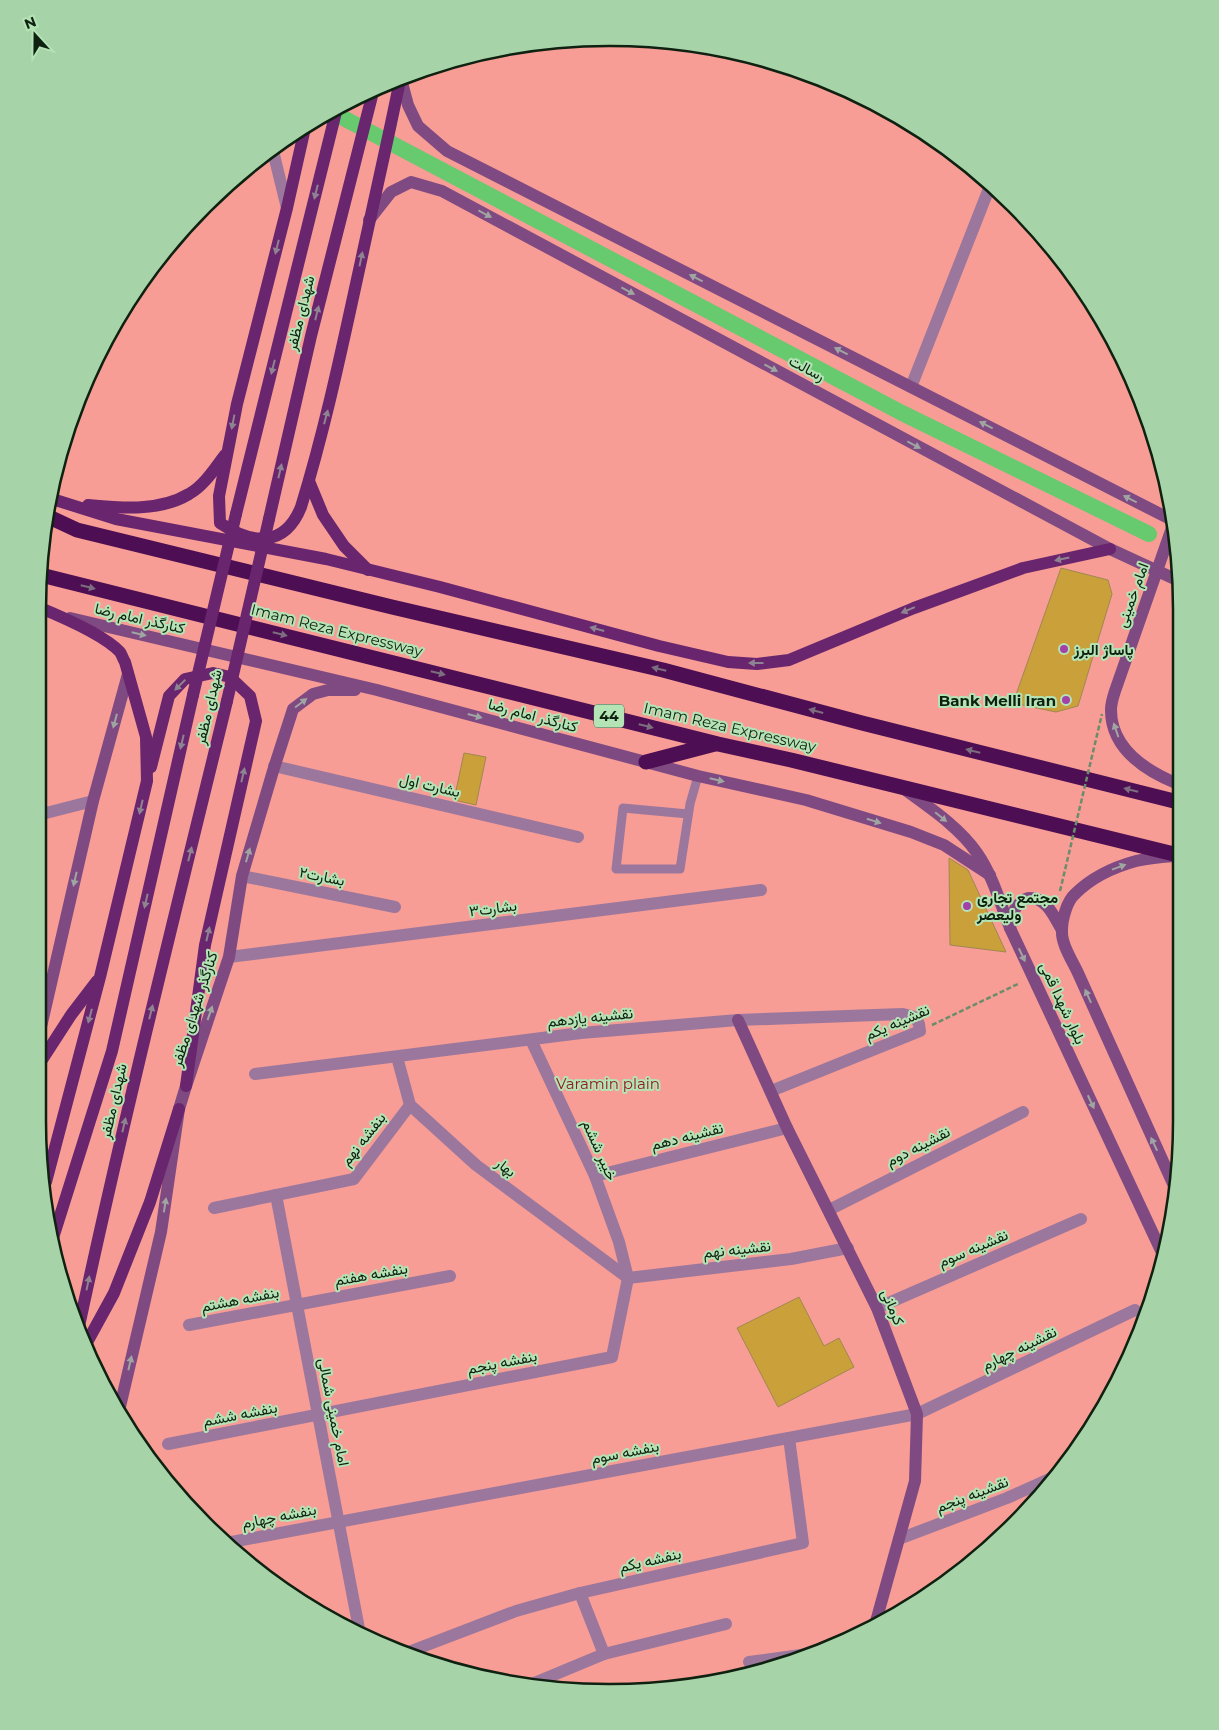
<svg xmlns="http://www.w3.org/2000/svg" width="1219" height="1730" font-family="Montserrat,Vazirmatn,sans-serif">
  <rect width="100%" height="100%" fill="#b4e3b5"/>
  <polygon fill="#f79d95" points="647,39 757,57 862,96 957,156 1039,232 1123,357 1162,461 1177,535 1180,1158 1162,1268 1123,1373 1063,1468 987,1550 862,1634 758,1673 684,1688 535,1688 390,1649 323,1616 233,1551 134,1438 81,1340 57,1269 38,1120 38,609 49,498 81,391 114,324 156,261 232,180 323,114 425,68 535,42"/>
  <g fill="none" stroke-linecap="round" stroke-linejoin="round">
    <polyline stroke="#67ca6f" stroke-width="16" points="330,111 902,413 1149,534"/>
  </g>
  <g fill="#caa03a" stroke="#a08751">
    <polygon points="1061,568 1108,580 1112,594 1078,706 1056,712 1013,703"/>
    <polygon points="464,753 486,757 476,805 454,800"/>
    <polygon points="949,858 968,870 1006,952 950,945"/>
    <polygon points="799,1297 824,1346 839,1338 854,1367 778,1407 737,1328"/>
  </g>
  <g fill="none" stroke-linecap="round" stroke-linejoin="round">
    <polyline stroke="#6a8d6b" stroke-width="2.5" stroke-dasharray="5 2.5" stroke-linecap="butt" points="932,1025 1020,983"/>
    <polyline stroke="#9c779d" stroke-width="9" points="688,814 623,808 616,869 680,869 690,804 698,776"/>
    <g stroke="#9c779d" stroke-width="12">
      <polyline points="273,151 287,208"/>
      <polyline points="911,387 990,186"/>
      <polyline points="274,766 578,837"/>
      <polyline points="38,815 93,801"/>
      <polyline points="242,876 395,907"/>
      <polyline points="229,957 761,890"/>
      <polyline points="397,1057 410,1105 476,1165 628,1278"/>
      <polyline points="255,1074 581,1033 738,1020 903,1014 915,1017 919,1024 920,1031 771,1091"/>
      <polyline points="595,1176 787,1128"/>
      <polyline points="276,1195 360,1634"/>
      <polyline points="214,1208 354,1179 410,1105"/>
      <polyline points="829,1210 1023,1112"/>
      <polyline points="628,1278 791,1259 848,1248"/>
      <polyline points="877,1308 1081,1219"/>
      <polyline points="189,1325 450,1276"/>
      <polyline points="168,1444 612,1357 628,1278 619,1242 595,1176 531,1040"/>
      <polyline points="899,1539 1007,1498 1056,1476"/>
      <polyline points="226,1543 917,1414 1135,1310"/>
      <polyline points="580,1593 604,1654"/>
      <polyline points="406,1653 516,1611 580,1593 803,1543 789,1438"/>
      <polyline points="749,1662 808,1654"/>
      <polyline points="527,1686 604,1654 726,1624"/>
    </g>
    <g stroke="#7f4982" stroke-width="12">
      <polyline points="401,79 408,105 418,126 447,151 1174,521"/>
      <polyline points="369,220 391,192 411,182 442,191 1110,549 1177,580"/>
      <path d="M 1174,522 L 1115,691 C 1113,697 1111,704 1111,710 C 1111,749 1146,771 1178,784"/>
      <polyline points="70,618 377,690 698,776 806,800 911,832 944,845 990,875"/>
      <path d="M 904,789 C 930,808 959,827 977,853 C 993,876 1000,903 1010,928 L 1164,1257"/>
      <path d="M 1174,856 C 1161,857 1148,858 1136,861 C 1114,867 1091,878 1075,894 C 1067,901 1062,919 1062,930 C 1061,944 1072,960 1078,973 L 1175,1188"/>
      <path d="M 1010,928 C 1011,922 1012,914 1015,909 C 1018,904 1024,898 1030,898 C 1047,898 1054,917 1062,930"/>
      <polyline points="738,1020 787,1128 877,1308 917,1414 915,1481 875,1625"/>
      <polyline points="38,1040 93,801 128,674"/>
      <polyline points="119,1411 161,1232 179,1109 186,1086 229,957 242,876 273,771 293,709 313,694 328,690 355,690"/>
    </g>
    <g stroke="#69256d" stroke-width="12">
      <path d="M 305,128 L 287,208 L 237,404 L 219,496 L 220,523 C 252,545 285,547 301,507 C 326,426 343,343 361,261 C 374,200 388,140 400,80"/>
      <polyline points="309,481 323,515 344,546 368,570"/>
      <polyline points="49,498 116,519 326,559 440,587 659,646 728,662 757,664 789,660 914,608 1023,568 1110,549"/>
      <path d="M 88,505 C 121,508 159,512 189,494 C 204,486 215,468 225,455"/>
      <polyline points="236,514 337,108"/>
      <polyline points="269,519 311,336 373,92"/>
      <path d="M 38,607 C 60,616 104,635 120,652 C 122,655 123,659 125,662 L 146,737 L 147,781 L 100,977 L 46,1182"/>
      <polyline points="151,767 169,696 185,679 213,673 230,677 250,696 256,721 205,945 186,1086"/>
      <polyline points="38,1066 71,1015 97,981"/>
      <polyline points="53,1238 112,1051 193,695"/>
      <path d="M 78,1331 C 123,1120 176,910 227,701"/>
      <polyline points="85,1346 114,1293 150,1202 179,1109"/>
    </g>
    <g stroke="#4e0e53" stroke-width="15">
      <polyline points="47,516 77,530 392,607 663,670 862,723 1178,802"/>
      <polyline points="41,575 718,744 791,760 1178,855"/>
      <polyline points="646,762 715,744"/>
    </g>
    <polyline stroke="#6a8d6b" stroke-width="2.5" stroke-dasharray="5 2.5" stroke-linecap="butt" points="1060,891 1102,714"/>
    <g stroke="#69256d" stroke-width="12">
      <polyline points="193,695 236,514"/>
      <polyline points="227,701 269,519"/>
    </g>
  </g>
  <defs><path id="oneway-solid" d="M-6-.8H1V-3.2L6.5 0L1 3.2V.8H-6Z" transform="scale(1.25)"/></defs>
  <g fill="#8e8491">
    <use href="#oneway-solid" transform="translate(316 192) rotate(104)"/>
    <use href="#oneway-solid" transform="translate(277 247) rotate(104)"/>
    <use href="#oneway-solid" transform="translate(361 259) rotate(-78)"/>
    <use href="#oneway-solid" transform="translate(317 313) rotate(-76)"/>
    <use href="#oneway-solid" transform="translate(273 367) rotate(104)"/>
    <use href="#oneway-solid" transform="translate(326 417) rotate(-75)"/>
    <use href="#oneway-solid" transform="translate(233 422) rotate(101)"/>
    <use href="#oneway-solid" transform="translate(280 471) rotate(-77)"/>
    <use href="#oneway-solid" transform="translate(1062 559) rotate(168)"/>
    <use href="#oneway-solid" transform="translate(908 610) rotate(157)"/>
    <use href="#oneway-solid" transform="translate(597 629) rotate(-165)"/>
    <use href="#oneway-solid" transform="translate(756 663) rotate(180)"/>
    <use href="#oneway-solid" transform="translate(180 685) rotate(135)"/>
    <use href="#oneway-solid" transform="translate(182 742) rotate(103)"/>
    <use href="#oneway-solid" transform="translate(243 775) rotate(-77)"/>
    <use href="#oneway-solid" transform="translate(141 807) rotate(103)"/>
    <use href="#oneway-solid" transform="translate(190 854) rotate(-76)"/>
    <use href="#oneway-solid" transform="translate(146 901) rotate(103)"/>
    <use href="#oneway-solid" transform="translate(208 934) rotate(-77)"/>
    <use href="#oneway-solid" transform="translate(151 1012) rotate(-76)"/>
    <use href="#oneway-solid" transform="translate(90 1016) rotate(105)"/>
    <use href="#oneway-solid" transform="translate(124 1125) rotate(-77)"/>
    <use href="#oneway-solid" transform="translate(88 1283) rotate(-78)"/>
  </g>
  <g fill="#9fa5a1">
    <use href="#oneway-solid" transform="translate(485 214) rotate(28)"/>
    <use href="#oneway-solid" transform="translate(696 278) rotate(-153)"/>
    <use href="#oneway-solid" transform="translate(628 291) rotate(28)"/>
    <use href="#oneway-solid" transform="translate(841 351) rotate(-153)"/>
    <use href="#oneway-solid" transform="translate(771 368) rotate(28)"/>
    <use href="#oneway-solid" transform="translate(986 425) rotate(-153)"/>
    <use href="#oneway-solid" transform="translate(914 445) rotate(28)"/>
    <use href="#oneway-solid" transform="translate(1130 499) rotate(-153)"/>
    <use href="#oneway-solid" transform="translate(139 634) rotate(13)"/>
    <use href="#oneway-solid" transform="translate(301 703) rotate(-37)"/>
    <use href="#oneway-solid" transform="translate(475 716) rotate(15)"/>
    <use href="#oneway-solid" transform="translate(115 721) rotate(105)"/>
    <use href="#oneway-solid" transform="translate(1116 730) rotate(-109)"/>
    <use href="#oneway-solid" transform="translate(717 780) rotate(13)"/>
    <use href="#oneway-solid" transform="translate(941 817) rotate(39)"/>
    <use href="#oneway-solid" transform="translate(874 821) rotate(17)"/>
    <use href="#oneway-solid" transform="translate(248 855) rotate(-74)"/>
    <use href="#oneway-solid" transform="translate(1119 867) rotate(-20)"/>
    <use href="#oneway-solid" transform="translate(75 879) rotate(103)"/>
    <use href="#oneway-solid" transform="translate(1022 955) rotate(65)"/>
    <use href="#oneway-solid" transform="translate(1088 996) rotate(-114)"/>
    <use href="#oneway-solid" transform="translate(210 1013) rotate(-71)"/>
    <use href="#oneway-solid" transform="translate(1091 1102) rotate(65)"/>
    <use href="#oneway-solid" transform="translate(1154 1144) rotate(-115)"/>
    <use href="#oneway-solid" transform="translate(165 1205) rotate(-81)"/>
    <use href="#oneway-solid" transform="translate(130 1363) rotate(-77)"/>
  </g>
  <g fill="#7c6e7f">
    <use href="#oneway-solid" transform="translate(88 587) rotate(14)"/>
    <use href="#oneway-solid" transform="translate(280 634) rotate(14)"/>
    <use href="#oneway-solid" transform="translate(659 669) rotate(-166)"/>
    <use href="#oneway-solid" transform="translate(438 673) rotate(14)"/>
    <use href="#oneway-solid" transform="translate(816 711) rotate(-165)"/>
    <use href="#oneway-solid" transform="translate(646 726) rotate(14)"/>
    <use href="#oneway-solid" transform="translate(973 751) rotate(-166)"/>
    <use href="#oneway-solid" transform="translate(1131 790) rotate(-166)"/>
  </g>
  <g fill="#a241a8" stroke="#b4e3b5" stroke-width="2">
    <circle cx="1064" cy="649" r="5"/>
    <circle cx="1066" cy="700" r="5"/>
    <circle cx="967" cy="906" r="5"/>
  </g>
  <g text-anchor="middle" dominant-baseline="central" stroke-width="4" stroke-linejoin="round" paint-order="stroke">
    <rect fill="#b4e3b5" stroke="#405b42" stroke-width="1" x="594" y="704.5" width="30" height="23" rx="4"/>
    <g font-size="14" font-weight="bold" fill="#0f2110">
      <text x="609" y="716">44</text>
    </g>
    <g font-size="15" fill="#0f2110" stroke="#b4e3b5">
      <text transform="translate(300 313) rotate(-76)">شهدای مظفر</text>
      <text transform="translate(807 368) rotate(28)">رسالت</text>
      <text transform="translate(1132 595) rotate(-70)">امام خمینی</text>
      <text transform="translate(140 618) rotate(13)">کنارگذر امام رضا</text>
      <text transform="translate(337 630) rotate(14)">Imam Reza Expressway</text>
      <text transform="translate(208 707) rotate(-77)">شهدای مظفر</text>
      <text transform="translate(533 715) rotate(15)">کنارگذر امام رضا</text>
      <text transform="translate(730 727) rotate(13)">Imam Reza Expressway</text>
      <text transform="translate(430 785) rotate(13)">بشارت اول</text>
      <text transform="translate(322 876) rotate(11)">بشارت۲</text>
      <text transform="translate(493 908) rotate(-7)">بشارت۳</text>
      <text transform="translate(1063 1003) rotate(65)">بلوار شهدا قمی</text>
      <text transform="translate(194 1009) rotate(-72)">کنارگذر شهدای مظفر</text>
      <text transform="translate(590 1017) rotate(-6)">نقشینه یازدهم</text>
      <text transform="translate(897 1022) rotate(-23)">نقشینه یکم</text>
      <text transform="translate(113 1101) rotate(-77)">شهدای مظفر</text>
      <text transform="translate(687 1136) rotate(-14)">نقشینه دهم</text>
      <text transform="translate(363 1139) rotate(-52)">بنفشه نهم</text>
      <text transform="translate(918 1146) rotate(-27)">نقشینه دوم</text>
      <text transform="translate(600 1150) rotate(66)">خیبر ششم</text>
      <text transform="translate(506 1167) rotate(37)">بهار</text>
      <text transform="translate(973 1248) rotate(-23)">نقشینه سوم</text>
      <text transform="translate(737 1249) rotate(-6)">نقشینه نهم</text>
      <text transform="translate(371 1274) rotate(-10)">بنفشه هفتم</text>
      <text transform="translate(240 1299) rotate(-11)">بنفشه هشتم</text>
      <text transform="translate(893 1307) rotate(67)">کرمانی</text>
      <text transform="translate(1019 1348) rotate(-26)">نقشینه چهارم</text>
      <text transform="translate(502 1362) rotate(-11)">بنفشه پنجم</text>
      <text transform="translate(334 1412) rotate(79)">امام خمینی شمالی</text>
      <text transform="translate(240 1414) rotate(-11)">بنفشه ششم</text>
      <text transform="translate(625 1452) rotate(-11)">بنفشه سوم</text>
      <text transform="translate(972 1494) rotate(-21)">نقشینه پنجم</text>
      <text transform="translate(279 1516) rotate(-11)">بنفشه چهارم</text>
      <text transform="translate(650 1560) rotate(-13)">بنفشه یکم</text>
    </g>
    <g font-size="15" font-weight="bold" fill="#0f2110" stroke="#b4e3b5" text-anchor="start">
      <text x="1074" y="649">پاساژ البرز</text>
      <text x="1056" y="700" text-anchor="end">Bank Melli Iran</text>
      <text x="977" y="897">مجتمع تجاری<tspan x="977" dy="17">ولیعصر</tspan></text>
    </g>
    <g font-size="15" fill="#901d20" stroke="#b4e3b5">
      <text x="608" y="1083">Varamin plain</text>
    </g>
  </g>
  <path d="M0 0H1219V1730H0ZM609 46H610A563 563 0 0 1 1173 609V1121A563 563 0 0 1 610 1684H609A563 563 0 0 1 46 1121V609A563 563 0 0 1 609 46Z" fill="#a7d3a8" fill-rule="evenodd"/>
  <path fill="none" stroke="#0f2110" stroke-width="2.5" d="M609 46H610A563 563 0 0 1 1173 609V1121A563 563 0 0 1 610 1684H609A563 563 0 0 1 46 1121V609A563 563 0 0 1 609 46Z"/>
  <g transform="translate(35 35) rotate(339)" stroke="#b4e3b5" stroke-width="4" paint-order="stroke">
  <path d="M0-4L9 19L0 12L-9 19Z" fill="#0f2110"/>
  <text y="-8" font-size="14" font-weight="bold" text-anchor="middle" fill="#0f2110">N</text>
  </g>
</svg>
